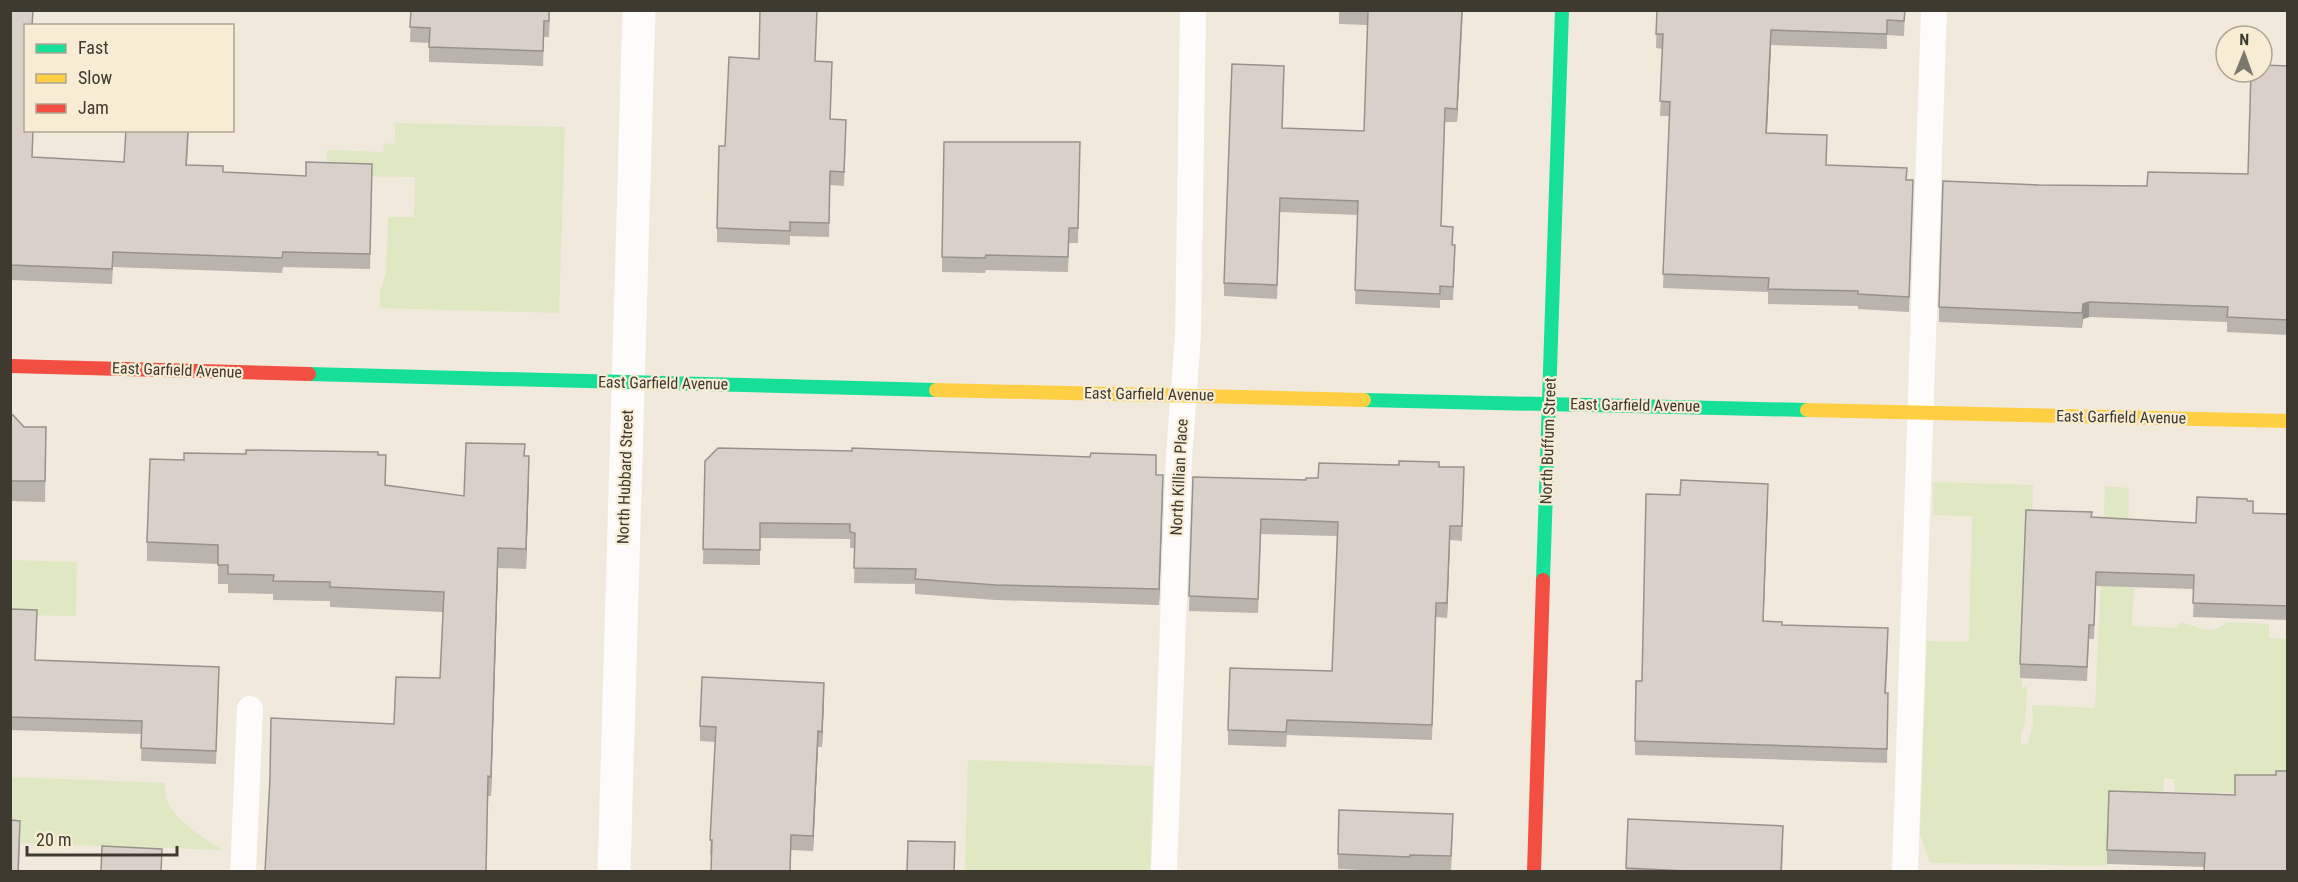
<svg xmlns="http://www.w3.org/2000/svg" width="2298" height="882" font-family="'Roboto Condensed',sans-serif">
  <rect width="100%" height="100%" fill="#f0e9dc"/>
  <g fill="#e0e8c3">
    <polygon points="395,123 565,127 559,313 380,308 380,292 386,273 388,217 414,217 415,177 326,176 327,150 383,152 384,144 395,143"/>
    <polygon points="1933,482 2033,485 2032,524 2026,524 2020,678 2022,679 2022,687 2027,687 2025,723 2021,734 2021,744 2028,744 2033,724 2032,705 2095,708 2105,486 2129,488 2128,533 2134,587 2132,626 2176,628 2182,622 2202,629 2215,630 2228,622 2269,624 2269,638 2287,639 2287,786 2235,793 2175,792 2174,779 2164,779 2162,807 2109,805 2107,866 1930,863 1920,834 1927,641 1969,642 1972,516 1933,515"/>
    <polygon points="11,560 77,562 76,616 11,615"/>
    <polygon points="968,760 1153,766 1150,871 965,871"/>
    <path d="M 11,777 L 165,783 C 165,787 165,793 166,798 C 171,818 206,840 223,850 L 11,843 Z"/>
  </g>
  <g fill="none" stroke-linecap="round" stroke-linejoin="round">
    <g stroke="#fdfcfa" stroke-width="26">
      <polyline points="243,872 250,709"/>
      <polyline points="1164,872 1179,456 1188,336 1193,10"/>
      <polyline points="1905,872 1934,10"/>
    </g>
    <polyline stroke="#fdfcfa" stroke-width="33" points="614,872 639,10"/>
    <g stroke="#16e098" stroke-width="14">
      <polyline points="309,374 936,390"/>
      <polyline points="1364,400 1807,410"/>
      <polyline points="1543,580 1562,10"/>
    </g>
    <g stroke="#ffcf43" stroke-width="14">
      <polyline points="936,390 1364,400"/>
      <polyline points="1807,410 2288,421"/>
    </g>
    <g stroke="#f24e42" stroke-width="14">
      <polyline points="10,366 309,374"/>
      <polyline points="1534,872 1543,580"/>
    </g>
  </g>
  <g fill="#bbb4ad">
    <polygon points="10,10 33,10 33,26 26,26 26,130 32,157 124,162 189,130 187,165 223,172 372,179 370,269 283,267 282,273 113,267 112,284 10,280"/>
    <polygon points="411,10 550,10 549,37 544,37 543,66 429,62 429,43 410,42"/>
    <polygon points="1339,10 1463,10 1457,122 1445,122 1441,226 1452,245 1455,259 1453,300 1440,300 1440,308 1355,304 1358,215 1280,212 1277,299 1224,296 1224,283 1284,79 1282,128 1364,131 1368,25 1339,24"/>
    <polygon points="1657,10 1905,10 1904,36 1887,35 1887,49 1771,45 1767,133 1827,150 1826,165 1907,180 1913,195 1909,312 1858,309 1858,306 1768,304 1768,292 1663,288 1669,116 1660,116 1663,49 1656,48"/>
    <polygon points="816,61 832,76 830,119 846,134 844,186 830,185 829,237 790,236 790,245 717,242 717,228"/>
    <polygon points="2288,66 2288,335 2227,332 2227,322 2089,317 2083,319 2082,328 1939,322 1939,307 2039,185 2147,186 2248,174"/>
    <polygon points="944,142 1080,142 1078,243 1069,243 1068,272 986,270 985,273 942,272"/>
    <polygon points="10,415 24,427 46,427 45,502 10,501"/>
    <polygon points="378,455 386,485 464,496 525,456 529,475 526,569 498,568 491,796 488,796 394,724 440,678 443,612 330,607 330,601 273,600 273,594 228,593 228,584 218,584 218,564 147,561 147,542 184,460"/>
    <polygon points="705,461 1156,475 1163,490 1159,605 996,600 915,594 915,584 854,583 855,548 850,548 850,539 760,538 760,565 703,564"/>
    <polygon points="1439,467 1464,482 1462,541 1450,540 1447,618 1436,617 1432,740 1287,735 1286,747 1228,745 1228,730 1332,671 1337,536 1261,534 1258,613 1189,611 1193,477 1306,480 1318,478"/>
    <polygon points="1680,495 1768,498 1763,621 1782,625 1888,642 1886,693 1888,707 1887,763 1635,755 1635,741 1642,681"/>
    <polygon points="2247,501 2253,513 2288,514 2288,620 2193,617 2194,589 2096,586 2094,639 2089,639 2087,681 2020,678 2020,664 2092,517 2196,523"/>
    <polygon points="10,609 37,623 35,660 219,680 216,764 141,761 142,734 10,730"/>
    <polygon points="824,698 822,747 818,747 813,851 791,850 710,855 715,742 700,741 700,726"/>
    <polygon points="2288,771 2204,867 2107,864 2107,850 2235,795 2276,775"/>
    <polygon points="1628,819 1783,841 1782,872 1626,872"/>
    <polygon points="1453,829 1451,871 1410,870 1410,872 1404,872 1338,869 1338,854"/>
  </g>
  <g fill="#98928d">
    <polygon points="1463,10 1462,27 1457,122 1457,109"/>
    <polygon points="1771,30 1771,45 1766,148 1766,133"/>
    <polygon points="2089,302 2089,317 2083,319 2082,328 2083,304"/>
    <polygon points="529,456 529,475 526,569 526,549"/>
    <polygon points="1163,475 1163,490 1159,605 1159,589"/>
    <polygon points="1768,484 1768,498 1763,635 1763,621"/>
    <polygon points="1450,526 1450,540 1447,618 1447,603"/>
    <polygon points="498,548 498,568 491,796 491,777"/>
    <polygon points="824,683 824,698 822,747 822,732"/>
    <polygon points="818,731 818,747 813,851 813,836"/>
    <polygon points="20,821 19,872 18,872"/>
  </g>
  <g fill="#d9d1c9" stroke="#98928d" stroke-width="1.5">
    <polygon points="10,10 33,10 32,26 26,26 26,130 33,130 32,157 124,162 126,130 188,130 186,165 223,166 223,172 306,176 306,162 372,164 370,254 283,252 282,258 113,252 112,269 10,265"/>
    <polygon points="411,10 549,10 549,21 544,21 543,51 429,47 430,28 410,27"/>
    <polygon points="760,10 817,10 815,61 832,62 830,119 846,120 844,172 830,171 829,223 790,222 790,231 717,228 719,146 725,146 729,57 759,59"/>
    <polygon points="1349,10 1462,10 1457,109 1445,108 1441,226 1453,227 1452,245 1455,245 1453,287 1440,286 1440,294 1355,290 1358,201 1280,198 1277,285 1224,283 1232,64 1284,66 1282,128 1364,131 1368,11"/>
    <polygon points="1657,10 1905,10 1904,21 1887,20 1887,34 1771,30 1766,133 1827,135 1826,165 1907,168 1906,180 1913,180 1909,297 1858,294 1858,291 1768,289 1769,278 1663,274 1670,102 1660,101 1663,34 1656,34"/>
    <polygon points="2262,65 2288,66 2288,320 2227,317 2228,307 2089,302 2083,304 2082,313 1939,307 1943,181 2039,185 2147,186 2148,172 2248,174 2251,72 2262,72"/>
    <polygon points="944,142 1080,142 1078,228 1069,228 1068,257 986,255 985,258 942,257"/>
    <polygon points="10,415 13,415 24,427 46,427 45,481 10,481"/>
    <polygon points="466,443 525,444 524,456 529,456 526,549 498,548 491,777 488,776 486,872 265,872 270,778 271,718 394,724 396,677 440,678 444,592 330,587 330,582 273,581 274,575 228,574 228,565 218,565 218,545 147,542 150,459 184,460 184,453 246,454 246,450 378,452 378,455 386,455 385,485 464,496"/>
    <polygon points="718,448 852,451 852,448 1090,457 1091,453 1156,455 1156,475 1163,475 1159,589 996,585 915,579 916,569 854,568 855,533 850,532 850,524 760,523 760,550 703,549 705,461"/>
    <polygon points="1399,461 1439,462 1439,467 1464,467 1462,526 1450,526 1447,603 1436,603 1432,725 1287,720 1286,732 1228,730 1230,668 1332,671 1338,522 1261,519 1258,599 1189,596 1193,477 1306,480 1306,478 1318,478 1319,463 1399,465"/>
    <polygon points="1681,480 1768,484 1763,621 1782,622 1782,625 1888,628 1885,693 1888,693 1887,749 1635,741 1636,681 1642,681 1646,494 1680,495"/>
    <polygon points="2197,497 2247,499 2247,501 2253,501 2253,513 2288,514 2288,606 2193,603 2194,575 2096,572 2094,625 2089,625 2087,667 2020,664 2026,510 2092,512 2091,517 2196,523"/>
    <polygon points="10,609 37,610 35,660 219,667 216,751 141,748 142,721 10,717"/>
    <polygon points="702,677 824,683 822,732 818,731 813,836 791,835 790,872 711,872 712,840 710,840 716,727 700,726"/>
    <polygon points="2276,771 2288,771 2288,872 2204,872 2205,853 2107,850 2109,791 2235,795 2235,775 2276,775"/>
    <polygon points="1339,810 1453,814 1451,856 1410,855 1410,857 1338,854"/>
    <polygon points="1628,819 1783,826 1781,872 1708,872 1626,868"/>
    <polygon points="10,820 20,821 18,872 10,872"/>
    <polygon points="908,841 955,842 954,872 907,872"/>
    <polygon points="102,846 162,849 161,872 101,872"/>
  </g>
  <g text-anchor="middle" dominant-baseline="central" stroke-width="4.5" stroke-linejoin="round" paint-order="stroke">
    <g font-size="16" fill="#3e3a30" stroke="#f8ecd4">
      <text transform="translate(177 370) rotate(2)">East Garfield Avenue</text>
      <text transform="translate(663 383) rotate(1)">East Garfield Avenue</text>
      <text transform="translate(1149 394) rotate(1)">East Garfield Avenue</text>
      <text transform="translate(1635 405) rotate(1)">East Garfield Avenue</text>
      <text transform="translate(2121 417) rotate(1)">East Garfield Avenue</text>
      <text transform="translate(1548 441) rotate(-88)">North Buffum Street</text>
      <text transform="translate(625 477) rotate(-88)">North Hubbard Street</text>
      <text transform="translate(1179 477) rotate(-87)">North Killian Place</text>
    </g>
  </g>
  <rect width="2298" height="882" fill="none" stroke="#3e3a30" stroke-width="24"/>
  <rect x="24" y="24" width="210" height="108" fill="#f8ecd4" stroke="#aea592" stroke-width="1.5"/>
  <rect x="36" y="44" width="30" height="9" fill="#16e098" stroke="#aea592" stroke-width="1.5"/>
  <text x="78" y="54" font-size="18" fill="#3e3a30">Fast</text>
  <rect x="36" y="74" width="30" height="9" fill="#ffcf43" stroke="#aea592" stroke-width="1.5"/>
  <text x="78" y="84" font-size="18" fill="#3e3a30">Slow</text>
  <rect x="36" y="104" width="30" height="9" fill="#f24e42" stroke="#aea592" stroke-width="1.5"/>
  <text x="78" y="114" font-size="18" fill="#3e3a30">Jam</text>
  <g transform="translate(2244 54) rotate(1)"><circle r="28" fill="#f8ecd4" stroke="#aea592" stroke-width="1.5"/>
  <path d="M0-4.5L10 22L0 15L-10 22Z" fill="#7c776c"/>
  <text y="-9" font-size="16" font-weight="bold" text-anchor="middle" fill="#3e3a30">N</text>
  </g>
  <path d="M27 846v9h150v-9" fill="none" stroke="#3e3a30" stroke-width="3"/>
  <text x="36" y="846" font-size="18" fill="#3e3a30" stroke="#f8ecd4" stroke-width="4.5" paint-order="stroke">20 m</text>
</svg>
